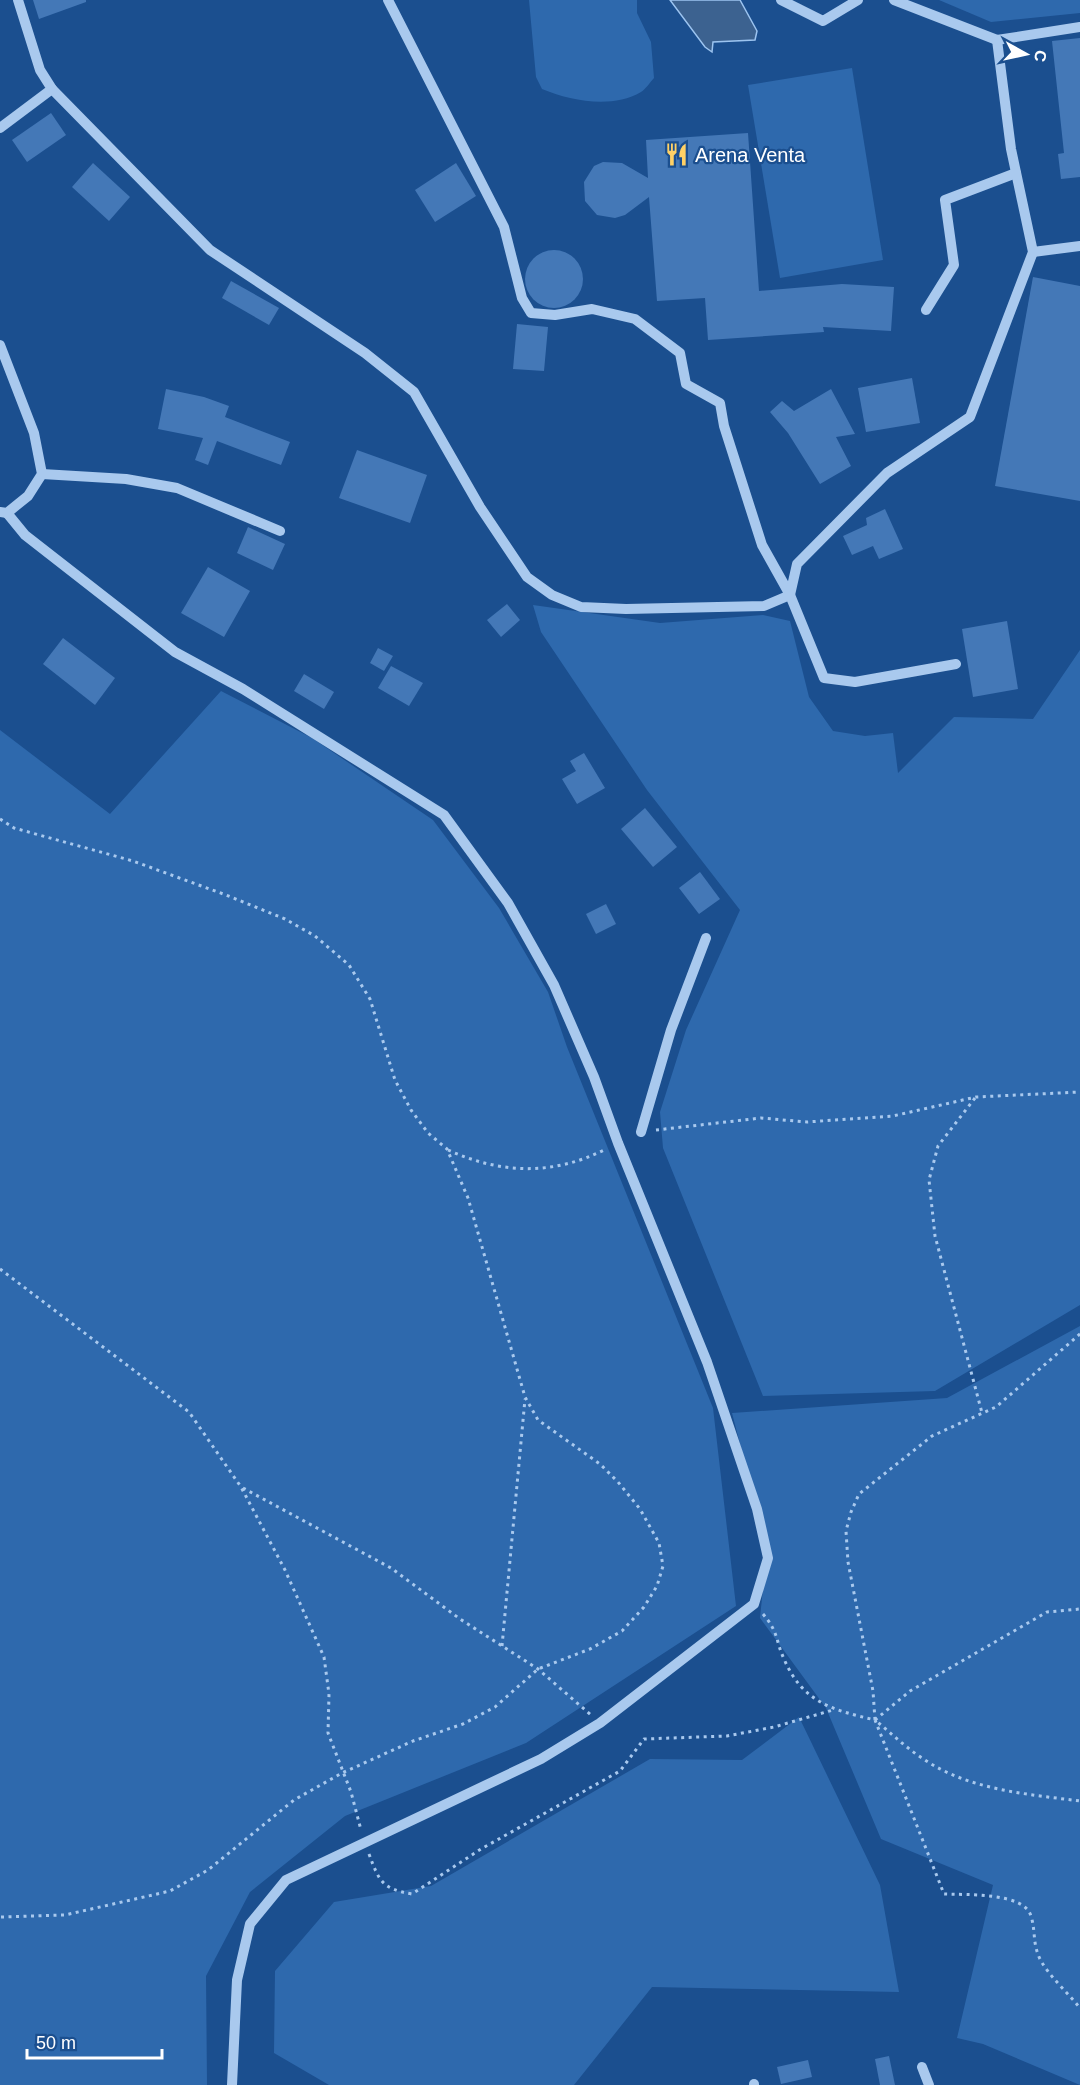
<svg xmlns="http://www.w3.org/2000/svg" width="1080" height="2085" font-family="Helvetica,sans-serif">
  <rect width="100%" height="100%" fill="#1b4f8f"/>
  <g fill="#2e69ad">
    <path d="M 529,0 L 637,0 L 637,13 L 651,42 L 654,78 C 650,82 646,89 641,92 C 612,109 571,101 542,89 L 536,77 Z"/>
    <polygon points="939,0 1080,0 1080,13 991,22"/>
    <polygon points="852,68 883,260 780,278 748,85"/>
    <polygon points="533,605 660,623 763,615 790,621 809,697 833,731 865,736 893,733 898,773 954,717 1033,719 1080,650 1080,1305 935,1391 763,1396 663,1148 660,1112 686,1030 740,910 647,790 541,632"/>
    <polygon points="221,691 312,738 433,820 499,908 548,992 567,1047 713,1408 736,1606 526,1743 345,1816 250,1892 206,1976 207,2085 0,2085 0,730 110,814"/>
    <polygon points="1080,1326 1080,2085 983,2044 957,2038 993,1885 881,1839 826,1708 760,1618 767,1548 732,1413 947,1398"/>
    <polygon points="799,1717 880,1885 899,1992 652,1987 574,2085 329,2085 274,2053 275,1971 334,1902 431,1886 650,1759 742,1760"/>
  </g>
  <polygon fill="#3c6290" stroke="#9cc4f0" stroke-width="1.5" points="670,0 740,0 757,31 755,40 713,42 712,52 705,47"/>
  <g fill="#4478b7">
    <polygon points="33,0 86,0 86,2 39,19"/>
    <polygon points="1080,38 1080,177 1061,179 1058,154 1064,153 1052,41"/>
    <polygon points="51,113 66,135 27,162 12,140"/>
    <polygon points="748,133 759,291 842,284 894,287 891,331 823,327 824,332 708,340 705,298 657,301 649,197 625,215 615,218 597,215 585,201 584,182 594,166 603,162 622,163 648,178 646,140"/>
    <polygon points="93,163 130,197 109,221 72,187"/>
    <polygon points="456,163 476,196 435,222 415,190"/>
    <circle cx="554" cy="279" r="29"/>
    <polygon points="1033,277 1080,286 1080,501 995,486"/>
    <polygon points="231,281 279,308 269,325 222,298"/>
    <polygon points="517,324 548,327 544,371 513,369"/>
    <polygon points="912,378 920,423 866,432 858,388"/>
    <polygon points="166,389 204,397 229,406 225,417 290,442 281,465 217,441 208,465 195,460 203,438 158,429"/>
    <polygon points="831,389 855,434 836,437 851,466 820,484 788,433 770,412 782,401 794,411"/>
    <polygon points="357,450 427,475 410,523 339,498"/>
    <polygon points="885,509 903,549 879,559 873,546 852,555 843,536 867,525 866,518"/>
    <polygon points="248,527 285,544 273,570 237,553"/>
    <polygon points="208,567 250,591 224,637 181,613"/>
    <polygon points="507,604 520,620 501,637 487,620"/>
    <polygon points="1007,621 1018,689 973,697 962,629"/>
    <polygon points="63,638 115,678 95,705 43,664"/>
    <polygon points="378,648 393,656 384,671 370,663"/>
    <polygon points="391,666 423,683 409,706 378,688"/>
    <polygon points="304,674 334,692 324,709 294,691"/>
    <polygon points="584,753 605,788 577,804 562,779 576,771 570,761"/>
    <polygon points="645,808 677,847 653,867 621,829"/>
    <polygon points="700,872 720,899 699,914 679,888"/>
    <polygon points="606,904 616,924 596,934 586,914"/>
    <polygon points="889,2056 895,2085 880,2085 875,2059"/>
    <polygon points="808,2060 812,2077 781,2084 777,2067"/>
  </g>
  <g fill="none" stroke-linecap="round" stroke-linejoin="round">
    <g stroke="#a9c9ee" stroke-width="3" stroke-dasharray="3 4.5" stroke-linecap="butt">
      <polyline points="0,819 14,828 133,861 226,895 285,919 315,936 349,965 370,999 395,1080 411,1110 428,1133 447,1149 468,1198 525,1397 538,1420 600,1464 618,1482 640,1509 659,1543 663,1566 657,1586 644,1607 622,1631 590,1649 538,1669 495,1707 463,1724 413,1741 342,1773 294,1800 208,1870 170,1891 65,1915 0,1917"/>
      <polyline points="975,1098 938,1146 929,1180 935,1236 982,1413"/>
      <polyline points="656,1130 761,1118 807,1122 893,1116 976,1097 1080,1092"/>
      <path d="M 448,1150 C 501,1174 553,1176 606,1149"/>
      <polyline points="0,1269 189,1412 241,1487 285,1570 324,1657 329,1694 328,1733 351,1792 361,1830"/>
      <path d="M 1080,1334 L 996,1407 L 932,1436 L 859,1494 L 851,1512 L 846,1531 L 848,1562 L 873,1691 L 875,1720 C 891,1733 905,1747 922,1758 C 968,1790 1026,1794 1080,1801"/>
      <polyline points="243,1488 391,1568 460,1619 538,1669 591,1715"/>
      <path d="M 763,1614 C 779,1633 775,1639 784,1659 C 803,1703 833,1710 875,1720 L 944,1894 C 965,1895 1024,1892 1031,1916 C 1036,1932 1032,1944 1041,1961 C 1051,1978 1068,1993 1080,2008"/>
      <polyline points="502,1646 525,1399"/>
      <polyline points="875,1720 910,1691 1047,1612 1080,1609"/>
      <path d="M 369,1854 C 379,1881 382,1889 412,1894 L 481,1849 L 620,1771 L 644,1739 L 727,1736 L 774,1727 L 833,1710"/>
    </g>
    <g stroke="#a9c9ee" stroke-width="10">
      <polyline points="388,0 504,227 522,298 531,313 555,315 592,309 635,319 680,353 686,384 720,403 724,426 762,545 790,595 824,678 855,682 956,664"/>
      <polyline points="781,0 823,21 858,0"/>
      <polyline points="894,0 997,40"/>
      <polyline points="52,89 210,250 365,353 414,392 480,507 527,577 552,595 581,607 626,609 764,606 790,595 797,564 887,473 970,417 1033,252 1011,149 997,40 1080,27"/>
      <polyline points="0,128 52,89 40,70 18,0"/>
      <polyline points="1033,252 1080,246"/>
      <polyline points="926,310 954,265 945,200 1016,173"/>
      <polyline points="0,345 34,433 42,474 28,496 7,513 0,512"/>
      <polyline points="42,474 126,479 177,488 280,531"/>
      <polyline points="7,513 25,535 175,652 243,689 444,815 508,903 554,985 594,1077 618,1143 707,1362 757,1509 768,1558 754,1604 600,1723 541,1759 286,1880 250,1924 237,1980 232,2085"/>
      <polyline points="641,1132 671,1030 706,938"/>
      <polyline points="922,2067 929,2085"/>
      <polyline points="754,2084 754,2085"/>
    </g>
  </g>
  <defs>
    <symbol id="restaurant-bare" viewBox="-9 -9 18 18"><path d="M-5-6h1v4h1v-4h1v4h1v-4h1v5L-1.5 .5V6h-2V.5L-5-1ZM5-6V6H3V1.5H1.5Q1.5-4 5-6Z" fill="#ffd166" stroke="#1b4f8f" stroke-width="2.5" paint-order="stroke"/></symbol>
  </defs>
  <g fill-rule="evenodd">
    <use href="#restaurant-bare" x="660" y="138" width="33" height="33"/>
  </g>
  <g text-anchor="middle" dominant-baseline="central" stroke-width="4.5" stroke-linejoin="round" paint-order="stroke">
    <g font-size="20" fill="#fff" stroke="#1b4f8f" text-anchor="start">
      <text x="695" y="155">Arena Venta</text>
    </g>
  </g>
  <g transform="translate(1026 54) rotate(98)" stroke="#1b4f8f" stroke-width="4.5" paint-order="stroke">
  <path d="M0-4.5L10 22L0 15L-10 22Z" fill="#ffffff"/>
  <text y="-9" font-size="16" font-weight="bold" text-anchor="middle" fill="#ffffff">С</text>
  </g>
  <path d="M27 2049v9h135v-9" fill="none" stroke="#ffffff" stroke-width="3"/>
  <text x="36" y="2049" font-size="18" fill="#ffffff" stroke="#1b4f8f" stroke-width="4.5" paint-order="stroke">50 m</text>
</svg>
